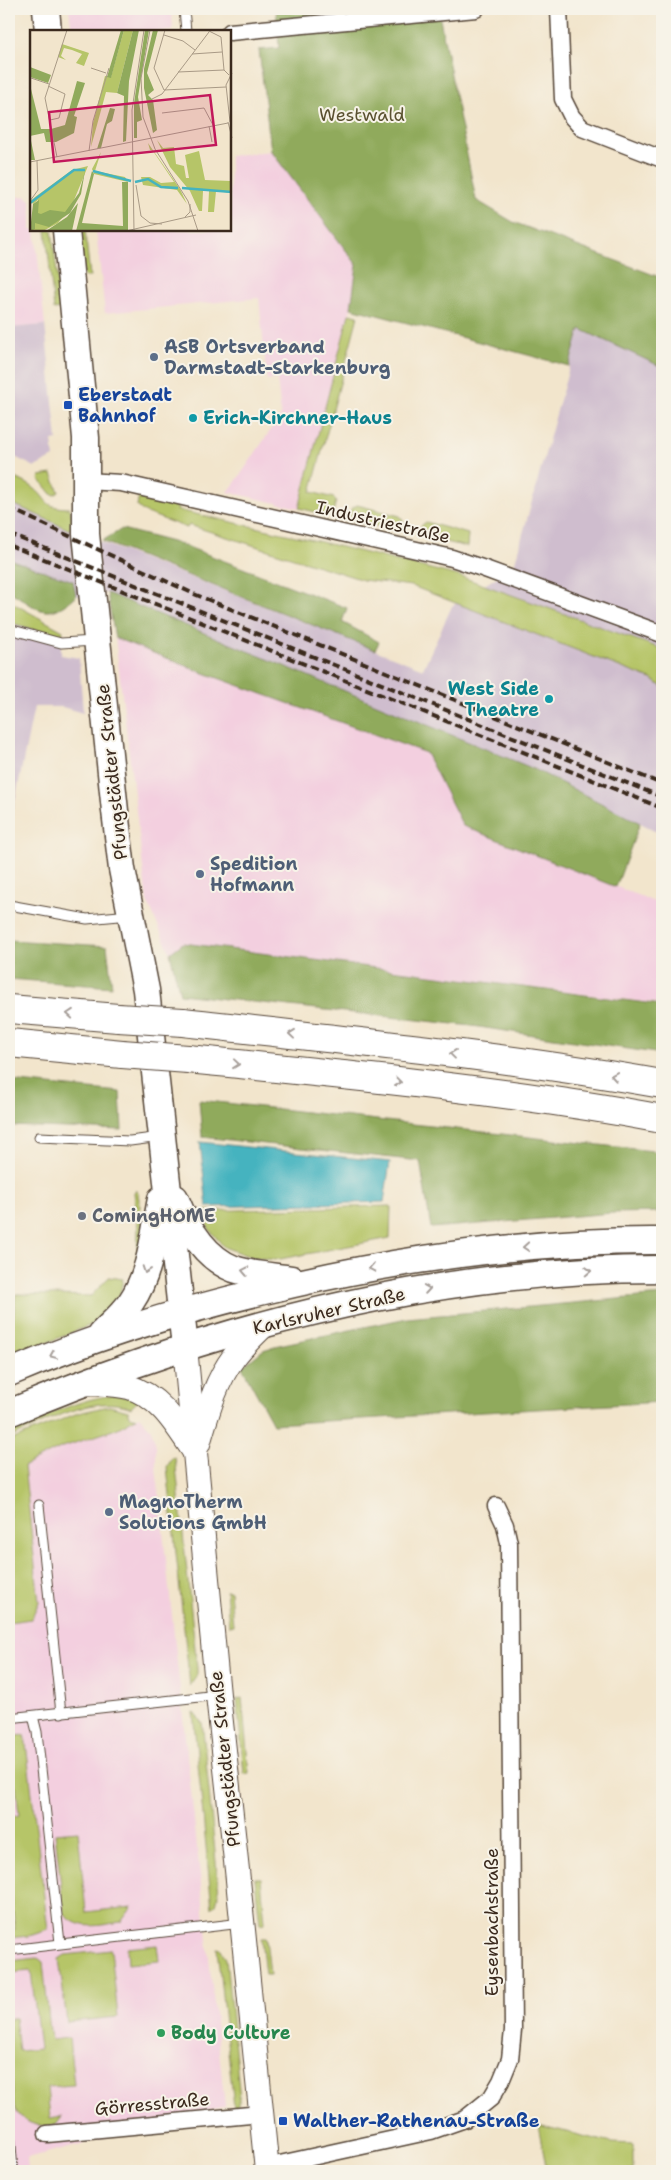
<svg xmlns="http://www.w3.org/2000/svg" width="671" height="2180" font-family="'Shantell Sans',sans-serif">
  <rect width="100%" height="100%" fill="#f7f3e8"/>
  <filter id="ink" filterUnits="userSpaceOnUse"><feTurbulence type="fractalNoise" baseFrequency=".02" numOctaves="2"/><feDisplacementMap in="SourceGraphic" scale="10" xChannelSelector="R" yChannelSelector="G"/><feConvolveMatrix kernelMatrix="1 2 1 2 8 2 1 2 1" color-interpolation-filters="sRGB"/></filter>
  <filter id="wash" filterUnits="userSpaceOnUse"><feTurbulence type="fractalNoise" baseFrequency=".0096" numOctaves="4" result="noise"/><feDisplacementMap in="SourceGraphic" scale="20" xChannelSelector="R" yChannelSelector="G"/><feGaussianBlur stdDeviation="1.12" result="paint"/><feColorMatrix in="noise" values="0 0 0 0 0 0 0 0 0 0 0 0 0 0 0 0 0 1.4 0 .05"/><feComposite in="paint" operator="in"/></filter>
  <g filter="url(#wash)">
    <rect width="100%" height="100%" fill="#f2e5cc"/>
    <g fill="#f3cfdf">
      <polygon points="9,9 12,9 16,50 9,51"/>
      <polygon points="69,9 175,9 172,16 173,31 72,31"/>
      <polygon points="271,151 357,265 351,308 299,508 228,492 235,483 281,415 277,379 267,380 259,298 105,313 96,230 230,230 230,156"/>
      <polygon points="25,196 31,201 31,230 35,230 45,325 9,328 9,198"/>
      <polygon points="115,637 204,673 426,753 464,826 662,905 662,1004 183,943 170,953 147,901"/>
      <polygon points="139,1416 151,1429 156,1445 156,1467 225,2106 27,2158 28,2171 9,2171 9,1497 24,1466 60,1448 116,1429"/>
    </g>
    <g fill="#cfbdce">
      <polygon points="45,325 57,440 52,441 54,457 35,467 9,454 9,328"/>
      <polygon points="580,328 662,367 662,834 534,769 107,593 76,596 73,581 9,559 9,502 70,530 423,669 452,606 514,566"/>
      <polygon points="9,622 61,638 61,655 79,658 83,713 62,707 34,707 9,831"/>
    </g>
    <g fill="#b6c568" stroke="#787843">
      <polygon points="46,230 52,230 61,309 54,310"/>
      <polygon points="79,230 85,230 90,276 84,277"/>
      <polygon points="349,314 358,316 311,492 334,498 336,501 332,516 299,508"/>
      <polygon points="52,474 59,492 55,495 51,494 39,479 40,476"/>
      <path d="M 9,476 C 16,479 24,481 31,486 C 50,499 41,508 70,508 L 72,519 L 70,530 L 9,502 Z"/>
      <polygon points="139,496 178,504 177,510 309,539 459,576 662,649 662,687 653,680 412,586 363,580 189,525 187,528 144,512 137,506"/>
      <polygon points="357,505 400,516 403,521 401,531 349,520 351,509"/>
      <polygon points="426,522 468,534 467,547 417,535 420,527"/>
      <polygon points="9,601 63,631 61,638 9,622"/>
      <path d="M 136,1190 L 138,1192 C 140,1212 148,1242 137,1260 L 138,1228 L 134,1192 Z"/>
      <polygon points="391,1206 390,1238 275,1260 251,1257 224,1247 209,1229 200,1211"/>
      <polygon points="109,1277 123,1279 120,1294 103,1320 9,1358 9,1339 11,1337 16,1294 91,1296"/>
      <path d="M 116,1395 L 139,1400 L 131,1408 C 95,1392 43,1424 9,1438 L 9,1432 C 43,1418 79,1398 116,1395 Z"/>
      <polygon points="109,1406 128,1411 130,1416 136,1418 116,1429 60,1448 24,1466 39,1602 31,1619 9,1622 9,1441 78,1413"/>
      <polygon points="175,1457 197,1668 197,1675 190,1686 167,1467 172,1458"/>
      <polygon points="226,1591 230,1591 233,1625 229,1626"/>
      <polygon points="242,1698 249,1773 244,1774 237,1699"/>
      <polygon points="193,1712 202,1723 203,1730 219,1893 216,1904 212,1908"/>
      <polygon points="25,1735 48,1930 29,1936 9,1938 9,1931 15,1930 9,1869 9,1817 19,1815 16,1787 9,1788 9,1737"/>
      <path d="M 78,1831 L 86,1912 L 132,1907 L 121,1922 C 100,1925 78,1932 64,1913 L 55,1833 Z"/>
      <polygon points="255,1878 261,1878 265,1923 260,1924"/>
      <polygon points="261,1938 266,1938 270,1975 265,1975"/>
      <polygon points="157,1945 159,1961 128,1964 127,1948"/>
      <polygon points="217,1948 221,1949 226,1959 240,2099 237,2106 234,2107"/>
      <polygon points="111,1950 118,2017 67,2022 59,1959 65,1955"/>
      <path d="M 38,1958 L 43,1962 L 51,2040 L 69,2038 L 74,2085 L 47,2087 L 50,2118 L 62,2116 L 56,2124 C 40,2129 20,2123 14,2106 L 9,2050 L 9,2019 L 15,2019 L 19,2051 L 40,2049 L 31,1971 L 9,1973 L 9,1961 Z"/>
      <polygon points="538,2125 611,2143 633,2144 633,2171 547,2171"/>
    </g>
    <g fill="#90aa5c" stroke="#666a3d">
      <polygon points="276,9 438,9 476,200 513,222 662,278 662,367 580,329 569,366 351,308 357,265 271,151 259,50 279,48"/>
      <polygon points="122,529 180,544 347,608 342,622 379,642 375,650 102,541"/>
      <path d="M 9,559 L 73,581 L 76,596 C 46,623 39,609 9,591 Z"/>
      <polygon points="107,593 534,769 640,823 616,887 463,826 426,753 204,673 115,638"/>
      <polygon points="9,940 107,946 112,987 9,979"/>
      <polygon points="183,943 662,1005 662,1054 472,1026 180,994 170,953"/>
      <polygon points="9,1081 120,1092 122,1130 9,1126"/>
      <polygon points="199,1100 662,1152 662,1212 613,1213 431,1228 420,1161 202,1137"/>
      <polygon points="662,1295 662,1402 273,1424 242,1367 263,1350 279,1345 407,1318"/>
    </g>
    <polygon fill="#44b3bf" stroke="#406e6e" points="200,1142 390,1162 384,1202 207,1207"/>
  </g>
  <g filter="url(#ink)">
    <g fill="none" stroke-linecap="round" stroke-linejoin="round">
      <defs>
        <g id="lane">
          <polyline points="184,9 186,31"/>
          <polyline points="9,629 61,643 95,641"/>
          <polyline points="9,905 87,919 130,915"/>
          <polyline points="39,1137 130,1141 161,1137"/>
          <polyline points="39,1505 61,1713"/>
          <polyline points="33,1716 37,1732 60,1943"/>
          <polyline points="9,1718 218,1695"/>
          <polyline points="9,1950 242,1923"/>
          <polyline points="9,2119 13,2171"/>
        </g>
        <g id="street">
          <polyline points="559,9 563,99 572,117 582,128 662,159"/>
          <polyline points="230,32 476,9"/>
          <polyline points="86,481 121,483 452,558 485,569 662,634"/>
          <polyline points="47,2134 261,2114"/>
          <polyline points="266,2167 431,2131 465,2119 491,2098 501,2081 510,2059 513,2030 509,1543 505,1525 496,1506"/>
        </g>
        <g id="secondary">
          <polyline points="185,1347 218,1695 237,1870 267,2171"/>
          <path d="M 86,1383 C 100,1384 115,1384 129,1387 C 160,1396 177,1426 194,1451"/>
          <path d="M 198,1444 C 207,1414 215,1382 234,1357 C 243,1345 254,1335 264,1325"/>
        </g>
        <g id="primary">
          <polyline points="46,9 48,31"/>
          <polyline points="66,230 86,438 86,534 115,811 122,869 146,990 185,1347"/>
          <path d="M 175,1198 C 186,1225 205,1258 234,1269 C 251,1275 273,1276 292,1279"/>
          <path d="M 102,1333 C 112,1323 123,1314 131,1302 C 151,1273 154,1233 161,1199"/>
          <path d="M 9,1373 C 93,1337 175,1312 264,1291 C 395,1259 528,1240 662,1241"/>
          <path d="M 9,1413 C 215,1326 437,1269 662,1269"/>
        </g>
        <g id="highway">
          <polyline points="9,1009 118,1018"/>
          <path d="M 183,1022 C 343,1040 504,1056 662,1084"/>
          <polyline points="9,1043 122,1054"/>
          <path d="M 188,1059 C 346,1075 506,1090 662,1119"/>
        </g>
      </defs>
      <use href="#lane" stroke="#564638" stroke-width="11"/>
      <use href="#street" stroke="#564638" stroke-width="19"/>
      <use href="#secondary" stroke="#564638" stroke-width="26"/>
      <use href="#primary" stroke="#564638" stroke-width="29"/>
      <use href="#highway" stroke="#564638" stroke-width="30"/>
      <use href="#lane" stroke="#fff" stroke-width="9"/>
      <use href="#street" stroke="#fff" stroke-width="16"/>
      <use href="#secondary" stroke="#fff" stroke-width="24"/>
      <use href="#primary" stroke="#fff" stroke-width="26"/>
      <use href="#highway" stroke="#fff" stroke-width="28"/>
      <g stroke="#3b2a1e" stroke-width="4" stroke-dasharray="8 4" stroke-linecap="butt">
        <polyline points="9,508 194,594 662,784"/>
        <polyline points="9,534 662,797"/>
        <polyline points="9,545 662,808"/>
      </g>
      <defs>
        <g id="highway-bridge">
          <polyline points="118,1018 183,1022"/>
          <polyline points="122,1054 188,1059"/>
        </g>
      </defs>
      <use href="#highway-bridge" stroke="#564638" stroke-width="30" stroke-linecap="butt"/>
      <use href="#highway-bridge" stroke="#fff" stroke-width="28"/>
    </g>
    <defs><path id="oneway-chevron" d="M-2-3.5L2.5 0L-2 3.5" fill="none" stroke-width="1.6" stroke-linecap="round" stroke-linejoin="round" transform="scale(1.25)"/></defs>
    <g stroke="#a79f9a">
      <use href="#oneway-chevron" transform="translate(70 1014) rotate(-175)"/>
      <use href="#oneway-chevron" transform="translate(292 1034) rotate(-174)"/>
      <use href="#oneway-chevron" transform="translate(453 1054) rotate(-173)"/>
      <use href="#oneway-chevron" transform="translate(236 1064) rotate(6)"/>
      <use href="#oneway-chevron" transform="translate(614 1076) rotate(-171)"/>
      <use href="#oneway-chevron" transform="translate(398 1082) rotate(7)"/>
      <use href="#oneway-chevron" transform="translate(526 1247) rotate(175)"/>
      <use href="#oneway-chevron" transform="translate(372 1268) rotate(169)"/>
      <use href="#oneway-chevron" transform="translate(146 1270) rotate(109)"/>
      <use href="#oneway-chevron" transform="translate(245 1271) rotate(-169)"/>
      <use href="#oneway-chevron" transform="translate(588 1271) rotate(-2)"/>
      <use href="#oneway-chevron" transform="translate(427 1289) rotate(-9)"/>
      <use href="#oneway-chevron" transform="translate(53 1355) rotate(158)"/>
    </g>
  </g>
  <g fill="#5c6f8a" stroke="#f7f3e8" stroke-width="2">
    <circle cx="154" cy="357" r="5"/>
    <circle cx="200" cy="874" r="5"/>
    <circle cx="109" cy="1512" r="5"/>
  </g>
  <g fill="#1a4fb4" stroke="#f7f3e8" stroke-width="2">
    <rect x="63" y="400" width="10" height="10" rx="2.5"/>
    <rect x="278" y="2116" width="10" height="10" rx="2.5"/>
  </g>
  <g fill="#0f9aa8" stroke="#f7f3e8" stroke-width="2">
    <circle cx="193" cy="418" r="5"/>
    <circle cx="549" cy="699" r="5"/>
  </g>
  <circle fill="#6b7280" stroke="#f7f3e8" stroke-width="2" cx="82" cy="1216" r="5"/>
  <circle fill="#2e9e5b" stroke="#f7f3e8" stroke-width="2" cx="161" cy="2033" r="5"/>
  <g text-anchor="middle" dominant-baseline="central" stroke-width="4" stroke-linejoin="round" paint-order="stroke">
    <g font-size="18" fill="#5a5130" stroke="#f7f3e8">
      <text x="362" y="115">Westwald</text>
    </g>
    <g font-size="18" font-weight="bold" fill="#4e5e75" stroke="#f7f3e8" text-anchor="start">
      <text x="164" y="347">ASB Ortsverband<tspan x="164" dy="21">Darmstadt-Starkenburg</tspan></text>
      <text x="210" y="864">Spedition<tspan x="210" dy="21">Hofmann</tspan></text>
      <text x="119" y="1502">MagnoTherm<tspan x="119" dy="21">Solutions GmbH</tspan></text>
    </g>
    <g font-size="18" font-weight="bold" fill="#164399" stroke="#f7f3e8" text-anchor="start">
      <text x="78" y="395">Eberstadt<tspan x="78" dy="21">Bahnhof</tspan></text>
      <text x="293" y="2121">Walther-Rathenau-Straße</text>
    </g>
    <g font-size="18" font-weight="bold" fill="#0d838f" stroke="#f7f3e8" text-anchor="start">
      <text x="203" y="418">Erich-Kirchner-Haus</text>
      <text x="539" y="689" text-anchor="end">West Side<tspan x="539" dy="21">Theatre</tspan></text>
    </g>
    <g font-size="18" fill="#3b2a1e" stroke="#f7f3e8">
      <text transform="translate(383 522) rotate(13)">Industriestraße</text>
      <text transform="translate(112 772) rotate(-96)">Pfungstädter Straße</text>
      <text transform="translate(329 1311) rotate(-13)">Karlsruher Straße</text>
      <text transform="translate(225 1759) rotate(-96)">Pfungstädter Straße</text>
      <text transform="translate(492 1922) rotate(-90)">Eysenbachstraße</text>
      <text transform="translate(152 2104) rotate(-5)">Görresstraße</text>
    </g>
    <g font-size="18" font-weight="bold" fill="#5b616d" stroke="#f7f3e8" text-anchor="start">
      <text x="92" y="1216">ComingHOME</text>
    </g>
    <g font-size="18" font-weight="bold" fill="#27864d" stroke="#f7f3e8" text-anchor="start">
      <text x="171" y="2033">Body Culture</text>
    </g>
  </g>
  <g transform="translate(30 30)">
    <rect width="201" height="201" fill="#f2e5cc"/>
    <path d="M 94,0 L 103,0 L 87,63 L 76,62 L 61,117 L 63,93 L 75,46 L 81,47 ZM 32,14 L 59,23 L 54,36 L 46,33 L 52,24 L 42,20 L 34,18 L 31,26 L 36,30 L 28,27 ZM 127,110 L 133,118 L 144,117 L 146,134 L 154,136 L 156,148 L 159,148 L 155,125 L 169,121 L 175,150 L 201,151 L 201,163 L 186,161 L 184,182 L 178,182 L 179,161 L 173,161 L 172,181 L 169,181 L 160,161 L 140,137 ZM 118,113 L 150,159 L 157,174 L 147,160 L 113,155 L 111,147 L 120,147 L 131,153 L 144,152 L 123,121 L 120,120 ZM 71,122 L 65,141 L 95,147 L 98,152 L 64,144 L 62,139 ZM 58,136 L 42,175 L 28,193 L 13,201 L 0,201 L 8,183 L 8,170 L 3,174 L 1,171 L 5,167 L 42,140 Z" fill="#b6c568"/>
    <path d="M 91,0 L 94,0 L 81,48 L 77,47 ZM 103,0 L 109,0 L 99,51 L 96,111 L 93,112 L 94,66 L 87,63 ZM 115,0 L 119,0 L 108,67 L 112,90 L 107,92 L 107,108 L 104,108 L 104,73 ZM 123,0 L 128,0 L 117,43 L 124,60 L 118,65 L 123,70 L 127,100 L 123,103 L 114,58 L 114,39 ZM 0,37 L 21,45 L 18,53 L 0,47 ZM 47,51 L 55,53 L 44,86 L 47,87 L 44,103 L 26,112 L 16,112 L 14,103 L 0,106 L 5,130 L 0,130 L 0,55 L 11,99 L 21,99 L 35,95 ZM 80,78 L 85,79 L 82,91 L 77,94 L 71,118 L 67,119 ZM 55,141 L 51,164 L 40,183 L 19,197 L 5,193 L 5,199 L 0,201 L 3,174 L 9,170 L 8,183 L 11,184 L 20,180 L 35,182 L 49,163 ZM 62,141 L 64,144 L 52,193 L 93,196 L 92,152 L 98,152 L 98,200 L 46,201 ZM 48,173 L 42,201 L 16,201 L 37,187 Z" fill="#90aa5c"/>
    <path fill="none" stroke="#44b3bf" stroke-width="2.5" d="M 63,141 L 101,151M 105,152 L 118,149 L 131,157 L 148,158M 152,158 L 202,162M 0,173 L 44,140 L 55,140"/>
    <path fill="none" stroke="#a99a86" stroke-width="1" d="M 120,0 L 111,48 L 113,87 L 125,119 L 158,171 L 168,201M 177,0 L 191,7 L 194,40 L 199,45M 134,5 L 153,11 L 165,20M 162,24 L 192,22M 61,38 L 76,43M 148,42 L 194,40M 1,48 L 19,54M 18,56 L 35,64 L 29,88 L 20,90M 134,60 L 124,38 L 135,0M 134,60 L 196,57M 122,69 L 132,64 L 179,2M 132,83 L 174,78 L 183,95M 198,92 L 202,108M 200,92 L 196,55 L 202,43M 179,96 L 182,112M 59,121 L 63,91 L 79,38M 27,127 L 15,68 L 37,0M 0,132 L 198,93M 106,155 L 111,186 L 120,193 L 132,194M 0,171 L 8,160 L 7,131M 155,187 L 160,182 L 160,174M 96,201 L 166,185M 104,201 L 102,80 L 114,0"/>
    <path fill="#c2185b" fill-opacity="0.15" stroke="#c2185b" stroke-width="2.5" d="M 180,65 L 186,115 L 24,132 L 19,82 Z"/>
    <rect width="201" height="201" fill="none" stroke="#3b2a1e" stroke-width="2.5"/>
  </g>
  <rect width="671" height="2180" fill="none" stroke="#f7f3e8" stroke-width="30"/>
</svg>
